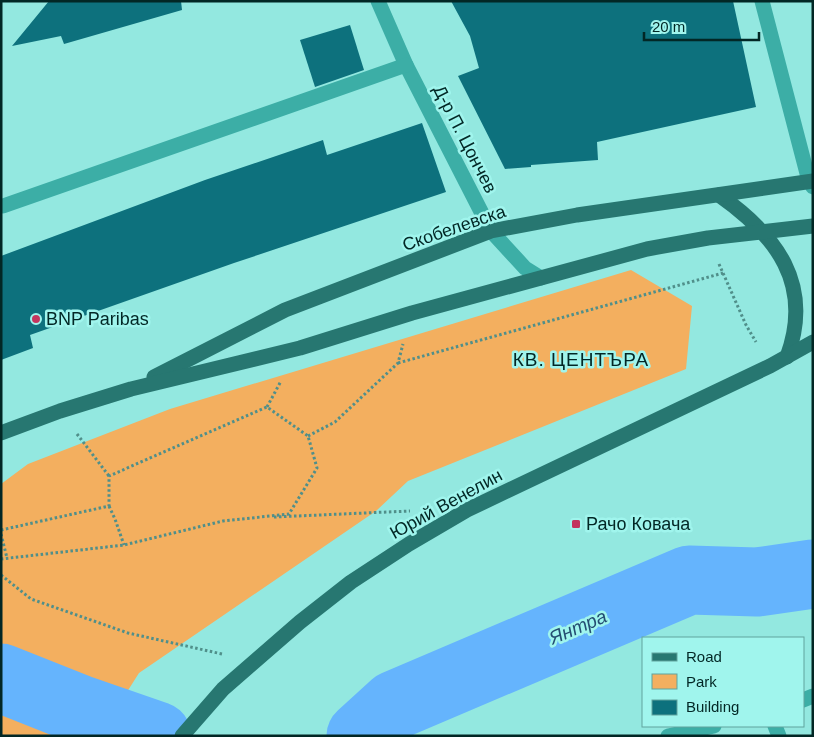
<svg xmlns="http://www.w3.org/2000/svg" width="814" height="737" font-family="Arial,sans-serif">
  <rect width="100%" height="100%" fill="#93e8e0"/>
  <polygon fill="#f3af5f" points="631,270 692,306 686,369 408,481 376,511 139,673 99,736 1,736 1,484 28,464 170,409"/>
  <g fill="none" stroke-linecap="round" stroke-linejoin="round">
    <g stroke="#65b4fd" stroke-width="69">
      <polyline points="1,678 79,709 157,736"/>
      <polyline points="361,736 395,705 689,580 757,582 813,574"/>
    </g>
  </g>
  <g fill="#0d717d">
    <polygon points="49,1 181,1 182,10 64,44 61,36 12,46"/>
    <polygon points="451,1 733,1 756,107 597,142 598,160 531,165 531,167 505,169 458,76 479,68 470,36"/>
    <polygon points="350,25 364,70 315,87 300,40"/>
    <polygon points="422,123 446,192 234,263 30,335 33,348 1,360 1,256 205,180 323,140 327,155"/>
  </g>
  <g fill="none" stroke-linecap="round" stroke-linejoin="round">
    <g stroke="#508f8a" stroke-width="3" stroke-dasharray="2.5 2.5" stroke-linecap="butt">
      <polyline points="719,264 746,325 756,342"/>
      <polyline points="398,363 723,273"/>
      <polyline points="267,407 281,381"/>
      <polyline points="77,434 109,476"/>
      <polyline points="308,436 335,422 398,363 403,344"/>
      <polyline points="109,506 115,519 124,545"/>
      <polyline points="274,517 410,511"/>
      <polyline points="1,530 109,506 109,476 267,407 308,436 317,468 289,514 223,521 124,545 1,559"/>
      <polyline points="1,534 7,558"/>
      <polyline points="1,575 31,599 128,633 222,654"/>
    </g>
    <g stroke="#3caea6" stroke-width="15">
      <polyline points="378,1 406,65 491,231 525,268 541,278"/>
      <polyline points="762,1 809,181 813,187"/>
      <polyline points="3,206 406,65"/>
      <polyline points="803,700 813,696"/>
      <polyline points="775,726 779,736"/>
      <polyline points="668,736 714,726"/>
    </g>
    <g stroke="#277771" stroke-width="15">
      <path d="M 719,195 C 776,235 814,284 787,357"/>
      <polyline points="154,377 285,310 491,231 577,215 813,181"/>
      <polyline points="1,433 60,411 131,389 300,348 412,313 647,249 708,238 813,226"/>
      <polyline points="182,736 223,689 300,622 351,582 409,544 467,510 770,366 813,342"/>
    </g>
  </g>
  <g fill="#c3355e" stroke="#a0f5ed" stroke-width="2">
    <circle cx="36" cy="319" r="5"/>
    <rect x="571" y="519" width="10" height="10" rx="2.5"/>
  </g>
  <g text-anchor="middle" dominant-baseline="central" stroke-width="5" stroke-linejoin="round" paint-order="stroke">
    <g font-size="18" fill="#022725" stroke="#a0f5ed">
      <text transform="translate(465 139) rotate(63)">Д-р П. Цончев</text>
      <text transform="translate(454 228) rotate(-19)">Скобелевска</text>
      <text transform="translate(446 504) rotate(-29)">Юрий Венелин</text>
    </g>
    <g font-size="18" fill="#022725" stroke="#a0f5ed" text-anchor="start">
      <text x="46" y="319">BNP Paribas</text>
      <text x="586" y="524">Рачо Ковача</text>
    </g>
    <g font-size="19" letter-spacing="1" fill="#022725" stroke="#a0f5ed">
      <text x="581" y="359">КВ. ЦЕНТЪРА</text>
    </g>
    <g font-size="19" font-style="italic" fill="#244d72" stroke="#a0f5ed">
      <text transform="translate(578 627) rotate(-23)">Янтра</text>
    </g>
  </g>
  <rect width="814" height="737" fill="none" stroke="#022725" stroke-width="5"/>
  <rect x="642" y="637" width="162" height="90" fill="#a0f5ed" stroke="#61a39d"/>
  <rect x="652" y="653" width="25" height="8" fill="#277771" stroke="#61a39d"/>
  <text x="686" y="662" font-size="15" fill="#022725">Road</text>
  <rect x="652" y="674" width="25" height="15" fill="#f3af5f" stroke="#61a39d"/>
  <text x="686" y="687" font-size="15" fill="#022725">Park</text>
  <rect x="652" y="700" width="25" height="15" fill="#0d717d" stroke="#61a39d"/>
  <text x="686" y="712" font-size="15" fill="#022725">Building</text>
  <path d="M644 32v8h115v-8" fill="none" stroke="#022725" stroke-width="2.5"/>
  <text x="652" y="32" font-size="15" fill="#022725" stroke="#a0f5ed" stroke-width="4" paint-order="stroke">20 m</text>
</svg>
